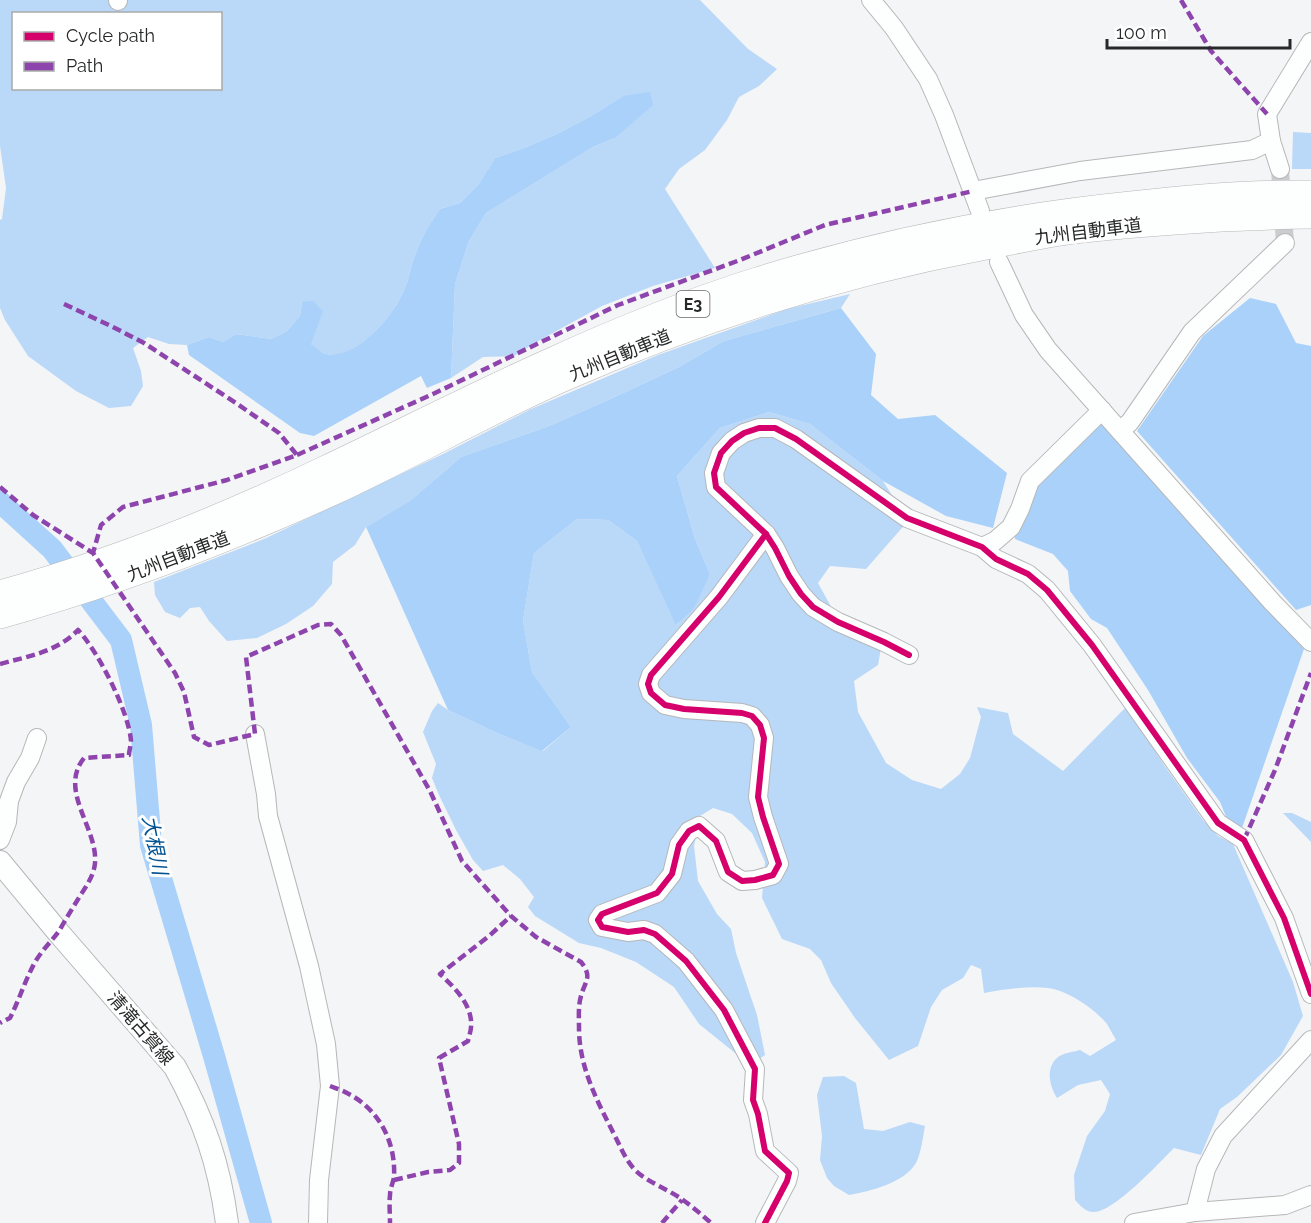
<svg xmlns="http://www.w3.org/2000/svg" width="1311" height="1223" font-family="Raleway,'Noto Sans JP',sans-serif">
  <rect width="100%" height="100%" fill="#f4f5f7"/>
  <g fill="#bad8f8" fill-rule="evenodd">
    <path d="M 0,0 L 700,0 L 748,49 L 777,69 L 759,86 L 739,97 L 727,120 L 705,150 L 679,169 L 665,189 L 715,268 L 653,286 L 602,306 L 540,340 L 514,356 L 483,357 L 451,378 L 455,284 L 469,241 L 486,213 L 593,147 L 615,138 L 623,96 L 591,116 L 559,133 L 524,148 L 495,158 L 478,185 L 460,203 L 440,209 C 429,224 420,240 414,258 C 410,269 409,280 404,290 C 394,315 356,361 326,354 C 321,353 315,347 311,344 L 302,302 L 300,316 L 287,331 L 271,339 L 236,334 L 223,342 L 209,337 L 187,345 L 169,344 L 148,337 L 133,348 L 141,371 L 143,386 L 131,406 L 109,408 L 76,391 L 28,356 L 5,320 L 0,308 L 0,220 L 2,219 L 6,188 L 0,146 ZM 14,14 L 220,14 L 220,88 L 14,88 Z"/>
    <polygon points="1293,132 1311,133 1311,169 1292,169"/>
    <polygon points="850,294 841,308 724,341 677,368 606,401 549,426 461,457 411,500 366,527 355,545 333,562 332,584 313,606 286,624 257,638 227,641 209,621 200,607 190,608 180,618 165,612 155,595 154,582 264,539 445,453 531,409 658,355 787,309"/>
    <path d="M 769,412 L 810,424 L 883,481 L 908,521 L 866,569 L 830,566 L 818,583 L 834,612 L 881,648 L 878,665 L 854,681 L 858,712 L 886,763 L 912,780 L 941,789 L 960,774 L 970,758 L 981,717 L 977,707 L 1008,713 L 1013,734 L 1063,771 L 1127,706 L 1164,765 L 1203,820 L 1218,836 L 1233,844 L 1293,982 L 1303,1016 L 1281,1055 L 1237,1097 L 1220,1109 L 1201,1155 L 1174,1148 C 1159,1163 1114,1212 1094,1212 C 1085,1212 1081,1206 1075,1200 L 1074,1175 L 1087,1136 L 1105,1111 L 1110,1094 L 1101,1080 L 1078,1085 L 1057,1098 C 1050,1087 1045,1069 1057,1058 C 1062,1053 1073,1052 1080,1050 L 1090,1056 L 1116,1040 C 1113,1035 1110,1029 1107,1024 C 1095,1009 1067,990 1048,988 C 1027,986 1005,989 984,993 L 981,969 L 971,965 L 963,978 L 942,990 L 931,1007 L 918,1046 L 889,1060 L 855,1018 L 831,983 L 821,960 L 810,949 L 782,939 L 762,898 L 765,862 L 752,833 L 732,814 L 713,808 L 700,816 L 694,846 L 698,881 L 717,914 L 731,929 L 736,953 L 757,1015 L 765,1055 L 750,1065 L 699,1024 L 674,987 L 636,962 L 601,948 L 579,943 L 535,916 L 528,907 L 534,897 L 520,879 L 503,865 L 483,871 L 473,860 L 456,830 L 439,795 L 432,778 L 436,764 L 423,732 L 432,711 L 438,703 L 448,710 L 499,734 L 543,751 L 571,727 L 532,672 L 523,621 L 534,553 L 577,519 L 608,520 L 637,541 L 677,625 L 710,574 L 695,539 L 677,476 L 720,428 Z"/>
    <polygon points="1283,813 1292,813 1311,822 1311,842"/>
    <path d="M 844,1076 L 856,1083 L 864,1129 L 883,1131 L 910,1122 L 925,1126 C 923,1136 921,1154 916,1163 C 904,1183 871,1191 849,1195 L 834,1186 L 827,1178 L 820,1160 L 822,1136 L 817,1095 L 823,1077 Z"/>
  </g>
  <g fill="#aad1f9">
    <path d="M 650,92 L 653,105 L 615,138 L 593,147 L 486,213 L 469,241 L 455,284 L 451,378 L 427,388 L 421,376 L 314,436 L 300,433 L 189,355 L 187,345 L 209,337 L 223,342 L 236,334 L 271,339 L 287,331 L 300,316 L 302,302 L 313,301 L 323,311 L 311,344 C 316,347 321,353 326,354 C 357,360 394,315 404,290 C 409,280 410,269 414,258 C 420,240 429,224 440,209 L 460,203 L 478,185 L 495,158 L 524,148 L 559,133 L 591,116 L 623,96 Z"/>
    <polygon points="1250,298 1276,304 1296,343 1311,346 1311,605 1296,610 1137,431 1203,336"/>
    <polygon points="841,308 876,354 871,395 898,419 935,415 1007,473 993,528 946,516 883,481 810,424 769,412 720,428 677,476 695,539 710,574 694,608 676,625 637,541 608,520 577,519 534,553 523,621 532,672 571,727 542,751 499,734 448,710 366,527 411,500 461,457 549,426 606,401 677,368 724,341"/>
    <polygon points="1100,420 1304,649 1242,828 1227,819 1220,802 1187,758 1148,690 1107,628 1091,619 1070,591 1068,571 1053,554 1015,539 1015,531 1035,482"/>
  </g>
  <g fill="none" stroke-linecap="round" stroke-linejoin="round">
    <polyline stroke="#aad1f9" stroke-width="22" points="0,502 52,549 121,640 141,725 151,845 214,1056 261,1223"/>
    <polyline stroke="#cbccce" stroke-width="18" stroke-dasharray="18 9" stroke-linecap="butt" points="1280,169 1285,243"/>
    <defs>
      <g id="minor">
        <polyline points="118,0 118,1"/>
        <polyline points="871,0 894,28 928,79 944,115 980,211"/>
        <polyline points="1271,141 1280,169"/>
        <polyline points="973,191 1080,171 1252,150 1271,141 1267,114 1311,42"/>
        <polyline points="999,262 1024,315 1048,350 1273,603 1311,642"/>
        <polyline points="1120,431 1130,422 1192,332 1285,243"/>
        <polyline points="982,547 995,541 1011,527 1020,509 1030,481 1102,410"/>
        <polyline points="909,655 884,642 838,622 813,607 801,594 789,576 775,548 766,534 716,487 714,473 721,453 732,441 744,433 759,428 775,428 796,439 907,518 982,547 996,559 1028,574 1047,590 1092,645 1218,823 1244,840 1284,918 1311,994"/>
        <polyline points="255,734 266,794 268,816 309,966 326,1044 330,1086 319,1180 318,1223"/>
        <polyline points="0,840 7,822 9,801 16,782 30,758 37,738"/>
        <polyline points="1195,1212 1206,1169 1223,1136 1311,1040"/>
        <polyline points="765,1223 787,1181 789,1173 765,1151 758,1114 753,1100 755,1069 724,1010 686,961 655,934 644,930 628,932 602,927 598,920 602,914 657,893 672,874 679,845 689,831 699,826 716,841 728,872 742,881 755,880 773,875 779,864 763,817 758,797 764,738 760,725 752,716 742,713 684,709 665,705 651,693 648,684 651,675 719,597 766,534"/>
        <polyline points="1134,1223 1195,1212 1285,1205 1311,1195"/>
      </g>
      <path id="major" d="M 0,862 L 58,932 L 175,1067 C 204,1120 219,1163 227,1223"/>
      <g id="highway">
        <path d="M 0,594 C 112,563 220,520 324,470 C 400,434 474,396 550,362 C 616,332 687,303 757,281 C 879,243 1004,218 1131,205 C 1190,198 1251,193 1311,194"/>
        <path d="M 0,615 C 115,583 224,541 332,492 C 410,456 484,413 563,378 C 699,318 840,273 986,246 C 1016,240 1046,234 1075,230 C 1123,224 1172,221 1221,218 C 1251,217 1281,215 1311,215"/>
      </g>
    </defs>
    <use href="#minor" stroke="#b6b7b8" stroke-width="20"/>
    <use href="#major" stroke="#b6b7b8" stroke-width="24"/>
    <use href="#highway" stroke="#b6b7b8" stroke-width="28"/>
    <use href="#minor" stroke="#fdfefe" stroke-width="18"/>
    <use href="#major" stroke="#fdfefe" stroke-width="22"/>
    <use href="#highway" stroke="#fdfefe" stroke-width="27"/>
    <g stroke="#8e44ad" stroke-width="4.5" stroke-dasharray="9 4.5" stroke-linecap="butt">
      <polyline points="1181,0 1211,51 1267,114"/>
      <polyline points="64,304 111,326 144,343 236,403 279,433 297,455 227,480 123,507 101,525 93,553"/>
      <polyline points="297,455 433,394 618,305 740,260 825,225 973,191"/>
      <path d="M 0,487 L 33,515 L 93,553 L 175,673 L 184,692 L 194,737 L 209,745 L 255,734 L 246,657 L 318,625 L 331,624 L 341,635 L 430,791 L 462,861 L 511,916 L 536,937 L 581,962 C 593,977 585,981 581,996 C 578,1006 579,1018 579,1028 C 579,1067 597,1101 615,1136 C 621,1148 626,1161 636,1171 C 649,1183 668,1189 683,1200 C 693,1207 702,1215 711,1223"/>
      <path d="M 0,664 C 29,656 57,652 78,630 C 98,651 129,712 131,741 C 131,745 129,751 129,755 L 84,758 C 58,791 98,828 95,863 C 94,875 87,885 80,896 C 73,907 66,919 59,931 C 51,942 41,951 34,964 C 25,981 19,1000 10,1018 L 0,1023"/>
      <polyline points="1244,840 1275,770 1311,673"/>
      <path d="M 330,1086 C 335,1088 342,1090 347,1093 C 379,1109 396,1142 394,1177 C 393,1183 390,1189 390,1195 C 389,1204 390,1214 390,1223"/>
      <path d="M 394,1180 L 428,1172 L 450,1170 L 459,1163 L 459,1144 L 439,1058 L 468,1041 C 469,1036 471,1031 471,1027 C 473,1005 454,987 440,974 L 489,936 L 511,916"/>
      <polyline points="662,1223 682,1200"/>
    </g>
    <defs>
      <g id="cycleway">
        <polyline points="909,655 884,642 838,622 813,607 801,594 789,576 775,548 766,534 716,487 714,473 721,453 732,441 744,433 759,428 775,428 796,439 907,518 982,547 996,559 1028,574 1047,590 1092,645 1218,823 1244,840 1284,918 1311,994"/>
        <polyline points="765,1223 787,1181 789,1173 765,1151 758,1114 753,1100 755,1069 724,1010 686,961 655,934 644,930 628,932 602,927 598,920 602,914 657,893 672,874 679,845 689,831 699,826 716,841 728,872 742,881 755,880 773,875 779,864 763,817 758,797 764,738 760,725 752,716 742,713 684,709 665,705 651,693 648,684 651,675 719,597 766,534"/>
      </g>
    </defs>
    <use href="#cycleway" stroke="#fff" stroke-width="10"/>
    <use href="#cycleway" stroke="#d6006c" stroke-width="6"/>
  </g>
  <g text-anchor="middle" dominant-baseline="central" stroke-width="6" stroke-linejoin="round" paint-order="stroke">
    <rect fill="#fff" stroke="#686869" stroke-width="1.5" x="676.5" y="291" width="33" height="26" rx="4.5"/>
    <g font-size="16" font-weight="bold" fill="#272829">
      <text x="693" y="304">E3</text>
    </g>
    <g font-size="18" fill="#272829" stroke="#fff">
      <text transform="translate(1088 231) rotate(-7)">九州自動車道</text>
      <text transform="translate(620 355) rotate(-22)">九州自動車道</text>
      <text transform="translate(178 556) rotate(-21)">九州自動車道</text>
      <text transform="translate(141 1028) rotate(49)">清滝古賀線</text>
    </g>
    <g font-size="20" font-style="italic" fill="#025392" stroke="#fff">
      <text transform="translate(155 845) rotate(79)">大根川</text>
    </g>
  </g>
  <rect x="12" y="12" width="210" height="78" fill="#ffffff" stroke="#a9a9a9" stroke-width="1.5"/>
  <rect x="24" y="32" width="30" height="9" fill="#d6006c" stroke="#a9a9a9" stroke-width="1.5"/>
  <text x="66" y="42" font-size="18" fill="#272829">Cycle path</text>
  <rect x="24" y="62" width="30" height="9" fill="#8e44ad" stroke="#a9a9a9" stroke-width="1.5"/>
  <text x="66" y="72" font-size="18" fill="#272829">Path</text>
  <path d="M1107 39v9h183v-9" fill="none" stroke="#272829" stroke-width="3"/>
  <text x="1116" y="39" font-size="18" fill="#272829" stroke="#ffffff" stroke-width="4.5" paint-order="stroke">100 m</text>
</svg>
